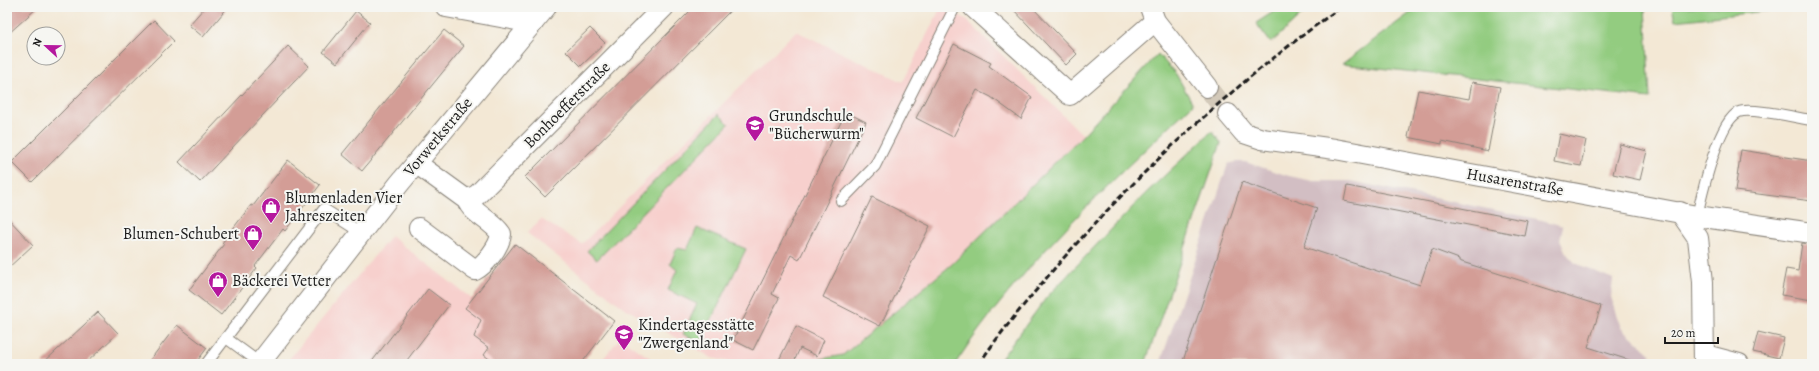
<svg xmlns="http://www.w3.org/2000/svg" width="1819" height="371" font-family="Alegreya,serif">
  <rect width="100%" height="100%" fill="#f6f6f2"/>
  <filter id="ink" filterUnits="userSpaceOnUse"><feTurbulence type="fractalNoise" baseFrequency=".025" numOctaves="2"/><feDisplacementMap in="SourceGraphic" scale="8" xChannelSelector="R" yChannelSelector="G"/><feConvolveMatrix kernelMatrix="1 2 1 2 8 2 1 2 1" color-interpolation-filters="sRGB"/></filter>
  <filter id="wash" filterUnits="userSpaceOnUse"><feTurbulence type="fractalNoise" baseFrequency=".012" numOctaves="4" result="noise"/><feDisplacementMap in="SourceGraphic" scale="16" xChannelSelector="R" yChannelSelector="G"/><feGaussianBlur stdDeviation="0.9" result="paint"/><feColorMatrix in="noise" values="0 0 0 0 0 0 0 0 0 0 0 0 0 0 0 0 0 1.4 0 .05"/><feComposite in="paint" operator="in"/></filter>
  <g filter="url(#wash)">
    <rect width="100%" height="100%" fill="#f3e8d5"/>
    <g fill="#f7d0cd">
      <polygon points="941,7 966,19 1083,135 951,265 843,355 792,364 739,364 712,358 623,307 527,233 541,219 582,244 796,31 903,82"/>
      <polygon points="391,236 472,299 515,244 614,321 581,364 285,364"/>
      <polygon points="620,338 659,364 599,364"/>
    </g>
    <polygon fill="#d2bec3" points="1236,162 1245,162 1289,176 1313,181 1350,181 1542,220 1563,226 1560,239 1566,253 1575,263 1613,279 1611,297 1622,328 1651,354 1648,364 1160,364 1228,164"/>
    <g fill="#93cc80" stroke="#58744e">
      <polygon points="1281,7 1310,7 1271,43 1256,23"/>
      <polygon points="1418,7 1645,7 1650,98 1342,64"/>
      <polygon points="1672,7 1812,7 1812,12 1784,9 1675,21"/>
      <path d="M 1158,54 L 1176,74 L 1193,104 C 1108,185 1020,266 955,364 L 792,364 L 843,355 L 951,265 L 1083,135 Z"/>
      <polygon points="719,114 729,124 597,260 587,251"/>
      <polygon points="1212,131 1221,143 1145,364 997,364 1046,298 1145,194"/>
      <polygon points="697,228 746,249 700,343 683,334 697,304 668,290 677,270 670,264 677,248 687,250"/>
    </g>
    <g id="blocks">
      <g fill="#d39d96">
        <polygon points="7,7 38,7 7,35"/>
        <polygon points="205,7 228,7 203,37 189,25"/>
        <polygon points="694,7 734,7 545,197 525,177"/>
        <polygon points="1011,7 1032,7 1077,54 1066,65"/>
        <polygon points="356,11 370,22 337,63 323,52"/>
        <polygon points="154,20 174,41 32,182 12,162"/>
        <polygon points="590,28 605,43 581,66 566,51"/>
        <polygon points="444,30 464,46 362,171 342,154"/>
        <polygon points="954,44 991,63 989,66 1032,97 1021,119 991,97 977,90 953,137 916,118"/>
        <polygon points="288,46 309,66 200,182 179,162"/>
        <polygon points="1472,82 1500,87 1488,151 1442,141 1442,144 1408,137 1418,90 1469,99"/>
        <polygon points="846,112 866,122 799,260 791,255 772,294 779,298 753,350 733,340"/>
        <polygon points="1559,134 1586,140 1581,166 1554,161"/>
        <polygon points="1620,144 1647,151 1640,180 1613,174"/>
        <polygon points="1741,150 1812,161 1812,201 1735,191"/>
        <polygon points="288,160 320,185 285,231 283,229 255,266 257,268 221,315 189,290 224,244 222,243 251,205 253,206"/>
        <polygon points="1242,182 1317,208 1304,247 1420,285 1432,249 1459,259 1459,261 1601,306 1588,347 1632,361 1632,364 1182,364"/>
        <polygon points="1347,186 1528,221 1525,236 1344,201"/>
        <polygon points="872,197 930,226 880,326 823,297"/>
        <polygon points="7,217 33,245 7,269"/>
        <polygon points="1802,243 1812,244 1812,300 1781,295 1786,269 1798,271"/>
        <polygon points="515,244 614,321 581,364 496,364 484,355 489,348 474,337 481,320 465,308"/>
        <polygon points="428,289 449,305 404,364 370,364"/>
        <polygon points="98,312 118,333 85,364 42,364"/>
        <polygon points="177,325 207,348 195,364 147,364"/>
        <polygon points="796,326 824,340 817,356 800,348 793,364 777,364"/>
        <polygon points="1758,332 1784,338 1779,358 1753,352"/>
      </g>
    </g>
  </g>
  <g filter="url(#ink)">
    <use href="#blocks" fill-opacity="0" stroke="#888278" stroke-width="1"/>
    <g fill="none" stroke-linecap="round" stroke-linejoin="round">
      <polyline stroke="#d3c9b9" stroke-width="20" stroke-dasharray="20 10" stroke-linecap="butt" points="1207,87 1228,114"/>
      <defs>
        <g id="service">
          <polyline points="841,201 875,166 955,7"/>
          <path d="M 1697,216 C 1702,194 1718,121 1739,112 C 1750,107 1798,118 1812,120"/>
          <polyline points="226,338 260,363"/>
          <polyline points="206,364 324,209 360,232"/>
        </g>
        <g id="minor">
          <polyline points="446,7 533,23"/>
          <polyline points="973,7 1070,95 1155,21"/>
          <polyline points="1150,7 1155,21 1207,87"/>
          <polyline points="1228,114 1244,133 1262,139 1335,149 1697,216 1812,233"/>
          <path d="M 416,163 L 467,200 C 473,215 492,220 501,234 C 500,246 485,265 475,270 L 419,228"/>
          <polyline points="467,200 477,195 664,7"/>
          <polyline points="1680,212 1698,238 1703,282 1704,364"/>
          <polyline points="1705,355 1739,364"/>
          <polyline points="259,364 399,184 546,7"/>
        </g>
      </defs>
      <use href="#service" stroke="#888278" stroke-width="12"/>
      <use href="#minor" stroke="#888278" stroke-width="22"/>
      <use href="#service" stroke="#fff" stroke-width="10"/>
      <use href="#minor" stroke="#fff" stroke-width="20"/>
      <path stroke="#1c1c1c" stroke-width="3" stroke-dasharray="6 3" stroke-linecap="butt" d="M 979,364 C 1001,331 1028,300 1054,269 C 1139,171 1235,83 1341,7"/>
    </g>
  </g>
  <defs>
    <symbol id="school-pin" viewBox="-11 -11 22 30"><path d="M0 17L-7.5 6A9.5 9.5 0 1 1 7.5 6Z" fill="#b5179e" stroke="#f6f6f2"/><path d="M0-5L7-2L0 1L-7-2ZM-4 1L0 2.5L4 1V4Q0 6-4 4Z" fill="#fff"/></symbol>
    <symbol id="shop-pin" viewBox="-11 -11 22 30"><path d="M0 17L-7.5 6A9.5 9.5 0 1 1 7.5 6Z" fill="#b5179e" stroke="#f6f6f2"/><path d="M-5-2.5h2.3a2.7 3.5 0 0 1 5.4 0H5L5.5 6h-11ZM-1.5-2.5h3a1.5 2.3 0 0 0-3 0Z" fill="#fff"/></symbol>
  </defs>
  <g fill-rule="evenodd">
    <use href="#school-pin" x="744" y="114" width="22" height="30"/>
    <use href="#shop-pin" x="260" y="196" width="22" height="30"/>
    <use href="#shop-pin" x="242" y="223" width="22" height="30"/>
    <use href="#shop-pin" x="207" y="270" width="22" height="30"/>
    <use href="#school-pin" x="613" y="323" width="22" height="30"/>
  </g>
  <g text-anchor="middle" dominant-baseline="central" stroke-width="4" stroke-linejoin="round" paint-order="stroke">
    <g font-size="16" fill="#1c1c1c" stroke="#f6f6f2">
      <text transform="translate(567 105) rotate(-45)">Bonhoefferstraße</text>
      <text transform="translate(438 137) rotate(-50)">Vorwerkstraße</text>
      <text transform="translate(1515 182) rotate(10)">Husarenstraße</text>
    </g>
    <g font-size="16" fill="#1c1c1c" stroke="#f6f6f2" text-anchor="start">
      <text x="769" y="116">Grundschule<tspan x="769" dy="18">"Bücherwurm"</tspan></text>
      <text x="285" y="198">Blumenladen Vier<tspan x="285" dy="18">Jahreszeiten</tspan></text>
      <text x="239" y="234" text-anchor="end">Blumen-Schubert</text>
      <text x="232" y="281">Bäckerei Vetter</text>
      <text x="638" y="325">Kindertagesstätte<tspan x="638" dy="18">"Zwergenland"</tspan></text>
    </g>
  </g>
  <rect width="1819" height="371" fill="none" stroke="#f6f6f2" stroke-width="24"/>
  <g transform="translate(46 46) rotate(292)"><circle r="19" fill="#f6f6f2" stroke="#9f9f9c"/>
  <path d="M0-3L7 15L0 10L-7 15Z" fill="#b5179e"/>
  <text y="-6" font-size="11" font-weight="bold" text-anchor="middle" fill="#1c1c1c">N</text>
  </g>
  <path d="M1665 337v6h53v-6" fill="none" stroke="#1c1c1c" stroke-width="2"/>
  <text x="1671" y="337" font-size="12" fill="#1c1c1c" stroke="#f6f6f2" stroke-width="3" paint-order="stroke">20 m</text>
</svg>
